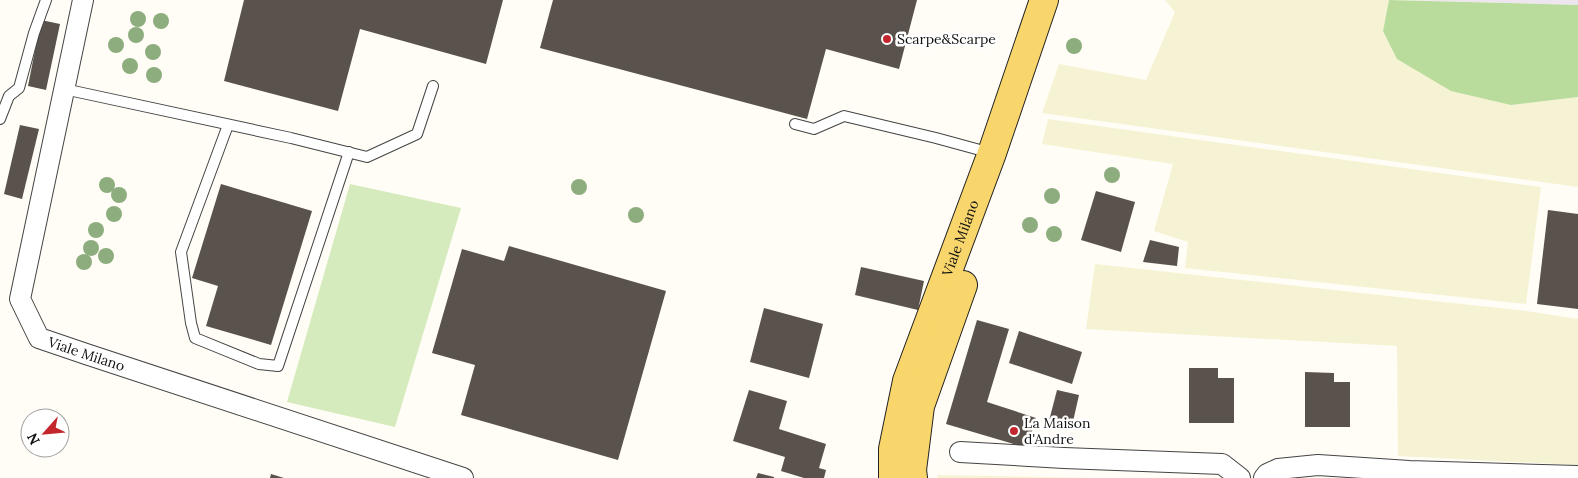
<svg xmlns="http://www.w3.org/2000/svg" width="1578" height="478" font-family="Lora,serif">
  <rect width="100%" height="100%" fill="#fffdf5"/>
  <polygon fill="#eee6ef" points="1401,0 1578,0 1578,5"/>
  <g fill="#f6f3d4">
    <polygon points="1165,0 1389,0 1383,31 1511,105 1578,97 1578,187 1042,113 1059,64 1146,80 1175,12"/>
    <polygon points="1048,119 1541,187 1526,304 1185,268 1188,242 1154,231 1173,164 1042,144"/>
    <polygon points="1095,264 1526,311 1578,319 1578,465 1398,456 1397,346 1086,329"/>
    <polygon points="937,475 1093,478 938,478"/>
  </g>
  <polygon fill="#d5ebbd" points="350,184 461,208 395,427 287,402"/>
  <polygon fill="#b9dc9c" points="1389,0 1578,5 1578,97 1511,105 1451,91 1397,59 1383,31"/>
  <g fill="#5a524d">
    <polygon points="244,0 503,0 486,64 360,29 338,111 224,81"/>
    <polygon points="553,0 917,0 899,69 826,49 807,119 540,48"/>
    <polygon points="41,20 60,24 46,90 28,86"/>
    <polygon points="20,125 39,129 22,199 4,194"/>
    <polygon points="221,184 312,211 271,345 206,326 218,286 192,278"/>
    <polygon points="1096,191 1135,202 1121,252 1081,240"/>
    <polygon points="1548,210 1578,214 1578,309 1537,304"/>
    <polygon points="1150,240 1179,247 1177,266 1143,262"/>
    <polygon points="509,246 666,291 618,460 461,415 475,365 432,353 462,249 504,261"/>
    <polygon points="861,267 924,281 918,310 855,295"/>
    <polygon points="764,308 823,324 809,378 750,362"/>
    <polygon points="977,320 1009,329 987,402 1036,418 1027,448 946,424"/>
    <polygon points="1019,331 1082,352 1072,384 1009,363"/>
    <polygon points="1189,368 1218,368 1218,378 1234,378 1234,423 1189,423"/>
    <polygon points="1305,372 1334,373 1334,382 1350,382 1350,427 1305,427"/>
    <polygon points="749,390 787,401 779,429 826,444 819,468 826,470 824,478 804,478 781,471 785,457 733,441"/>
    <polygon points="1057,390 1079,395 1072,426 1049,421"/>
    <polygon points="758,473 774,477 774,478 756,478"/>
    <polygon points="271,474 284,478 270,478"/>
  </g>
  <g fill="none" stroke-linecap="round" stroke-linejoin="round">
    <defs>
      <g id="lane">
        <polyline points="64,89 291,138 367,157 417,134 433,86"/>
        <polyline points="0,119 9,96 19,88 34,33 46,0"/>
        <polyline points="795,124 814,129 844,116 936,138 991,153"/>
        <polyline points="228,125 181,252 191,323 195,338 259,364 278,366 349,152"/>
      </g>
      <g id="street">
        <path id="s1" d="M 83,0 L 20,299 L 39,338 L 86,354 L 463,478"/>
        <polyline points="960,452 1064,458 1222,464 1240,478"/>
        <polyline points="1264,478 1267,474 1278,469 1318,465 1409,471 1578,476"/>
      </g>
      <g id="primary">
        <path id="s2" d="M 893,478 L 893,449 L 907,381 L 992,153 L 1044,0"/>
        <polyline points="913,478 912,470 920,406 963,285"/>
      </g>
    </defs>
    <use href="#lane" stroke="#444" stroke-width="12"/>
    <use href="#street" stroke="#444" stroke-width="22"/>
    <use href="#primary" stroke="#222" stroke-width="30"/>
    <use href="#lane" stroke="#fff" stroke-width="10"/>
    <use href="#street" stroke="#fff" stroke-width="20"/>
    <use href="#primary" stroke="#f9d66b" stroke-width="28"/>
  </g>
  <g fill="#8dad7f">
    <circle cx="138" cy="19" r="8"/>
    <circle cx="161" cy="21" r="8"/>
    <circle cx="136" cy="35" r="8"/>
    <circle cx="116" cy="45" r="8"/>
    <circle cx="1074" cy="46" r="8"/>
    <circle cx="153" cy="52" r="8"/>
    <circle cx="130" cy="66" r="8"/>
    <circle cx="154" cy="75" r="8"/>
    <circle cx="1112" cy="175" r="8"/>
    <circle cx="107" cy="185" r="8"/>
    <circle cx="579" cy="187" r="8"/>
    <circle cx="119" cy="195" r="8"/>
    <circle cx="1052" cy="196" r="8"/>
    <circle cx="114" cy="214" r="8"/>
    <circle cx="636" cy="215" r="8"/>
    <circle cx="1030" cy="225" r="8"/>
    <circle cx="96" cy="230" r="8"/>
    <circle cx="1054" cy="234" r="8"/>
    <circle cx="91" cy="248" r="8"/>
    <circle cx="106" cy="256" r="8"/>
    <circle cx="84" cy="262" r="8"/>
  </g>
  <g fill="#c4262e" stroke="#fff" stroke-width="2">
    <circle cx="887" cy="39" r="5"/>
    <circle cx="1014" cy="431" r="5"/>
  </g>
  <g text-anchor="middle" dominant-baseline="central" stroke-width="5" stroke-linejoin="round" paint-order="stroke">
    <g font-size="14" fill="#111" stroke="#fff" text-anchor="start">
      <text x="897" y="39">Scarpe&amp;Scarpe</text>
      <text x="1024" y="423">La Maison<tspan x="1024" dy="16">d'Andre</tspan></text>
    </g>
    <g font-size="14" fill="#111" stroke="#fff">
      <text stroke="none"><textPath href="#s2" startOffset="251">Viale Milano</textPath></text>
      <text stroke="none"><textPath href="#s1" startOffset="399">Viale Milano</textPath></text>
    </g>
  </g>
  <g transform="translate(45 433) rotate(243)"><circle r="24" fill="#ffffff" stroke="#a0a0a0"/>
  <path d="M0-4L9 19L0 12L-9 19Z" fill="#c4262e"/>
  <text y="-8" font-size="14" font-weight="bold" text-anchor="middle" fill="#111111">N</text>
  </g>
</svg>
